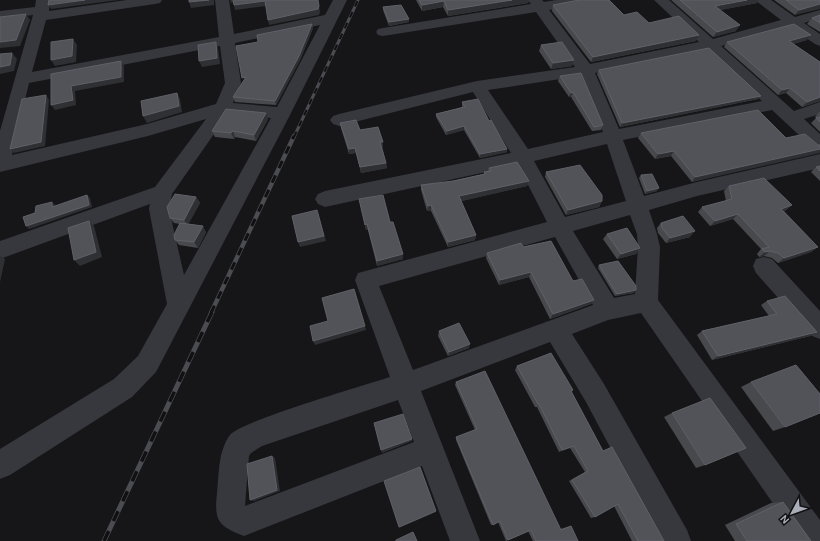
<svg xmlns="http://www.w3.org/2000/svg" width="820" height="541" font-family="Karla,sans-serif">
  <rect width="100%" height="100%" fill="#161618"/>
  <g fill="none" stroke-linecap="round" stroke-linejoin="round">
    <g fill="#37383d" fill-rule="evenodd">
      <path d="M 36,0 L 50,0 L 49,11 L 127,0 L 162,0 L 160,3 L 155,4 L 46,20 L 32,72 L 219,37 L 215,0 L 229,0 L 234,34 L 325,15 L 333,0 L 347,0 L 290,115 L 156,372 L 132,397 L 10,475 L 0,479 L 0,449 L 114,379 L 138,356 L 167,304 L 149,209 L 150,204 L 0,259 L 0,241 L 155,187 L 206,119 L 148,136 L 0,172 L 0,131 L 33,15 L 0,19 L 0,11 L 35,7 ZM 320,25 L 277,107 L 233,103 L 241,83 L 235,43 ZM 220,46 L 225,83 L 216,104 L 147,124 L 12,155 L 29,83 ZM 228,114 L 271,118 L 184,275 L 169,209 L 172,194 Z"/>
      <path d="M 528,0 L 542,0 L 544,2 L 556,0 L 586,0 L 584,3 L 549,10 L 590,64 L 699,42 L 654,0 L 669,0 L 713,39 L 781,20 L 755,0 L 771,0 L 795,17 L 820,10 L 820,18 L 804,23 L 820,34 L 820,46 L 815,44 L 790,27 L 721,46 L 794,111 L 820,102 L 820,114 L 804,119 L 820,134 L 820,150 L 814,149 L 772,110 L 623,140 L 644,196 L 697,182 L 820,154 L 820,168 L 697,196 L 649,210 L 657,234 L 660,247 L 658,300 L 820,520 L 820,541 L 799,541 L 641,313 L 608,320 L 572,334 L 604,384 L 687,530 L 691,541 L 660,541 L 586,402 L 550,342 L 421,391 L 480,541 L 450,541 L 422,466 L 244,536 C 218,526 214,521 217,493 C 219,474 218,451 230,435 C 241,421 366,385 390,377 L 355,280 L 358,273 L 547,222 L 518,165 L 325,207 L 318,204 L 315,199 L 318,194 L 325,191 L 511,153 L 473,92 L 339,126 L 333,124 L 330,120 L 333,116 L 339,114 L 477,81 L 575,67 L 536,12 L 383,36 L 378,35 L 376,32 L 378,29 L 383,28 L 531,4 ZM 707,50 L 762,101 L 619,129 L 595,73 ZM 580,76 L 603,132 L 528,149 L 488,90 ZM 607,144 L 626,201 L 565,217 L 534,161 ZM 630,215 L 637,234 L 638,247 L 635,294 L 614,298 L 573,231 ZM 555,237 L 593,305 L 413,370 L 379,286 ZM 398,400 L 414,442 L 245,506 L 249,456 L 251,453 L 262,446 Z"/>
      <polygon points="764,257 772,259 820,311 820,339 812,336 756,273 753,266 756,259"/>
    </g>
    <defs>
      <polyline id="rail-far2" points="294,137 358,0"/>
      <polyline id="rail-far1" points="211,313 294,136"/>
      <polyline id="rail" points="104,541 212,312"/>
    </defs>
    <use href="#rail-far2" stroke="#4a4c52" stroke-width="3"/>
    <use href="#rail-far1" stroke="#4a4c52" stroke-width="4.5"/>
    <use href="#rail" stroke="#4a4c52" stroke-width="5"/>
    <use href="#rail-far2" stroke="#111113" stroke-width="2" stroke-dasharray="6" stroke-linecap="butt"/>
    <use href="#rail-far1" stroke="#111113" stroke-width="3" stroke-dasharray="8" stroke-linecap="butt"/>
    <use href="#rail" stroke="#111113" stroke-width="3.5" stroke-dasharray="11" stroke-linecap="butt"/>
  </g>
  <g fill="#47494d">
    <polygon points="416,0 529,0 528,3 448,16 443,7 422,11"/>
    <polygon points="671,0 759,0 757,3 720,10 736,31 713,37"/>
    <polygon points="774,0 820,0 795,15"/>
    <polygon points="553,5 624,15 649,23 696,41 591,62 552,11"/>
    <polygon points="383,7 409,22 389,26 383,10"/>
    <polygon points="820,15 820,32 807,24 812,18"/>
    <polygon points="312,24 313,28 300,60 276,105 235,102 233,97 244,81 258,42"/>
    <polygon points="807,40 793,44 820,62 820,101 802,107 786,93 778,95 724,47 727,42"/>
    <polygon points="541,45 574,60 572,66 551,69 539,51"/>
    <polygon points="599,70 761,96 758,99 620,127 597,74"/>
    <polygon points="560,76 603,125 601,130 592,131 571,97 569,97 558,81"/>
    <polygon points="462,102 489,121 507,149 507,152 480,158 464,130 446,135 436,117 436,114 462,107"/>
    <polygon points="819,112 820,112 820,132 811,123 816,118 815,117"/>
    <polygon points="268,119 256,141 235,137 234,139 215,137 212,131"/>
    <polygon points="340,123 360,130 383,147 382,147 386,163 387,168 361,173 356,153 349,154 341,128"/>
    <polygon points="641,133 786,138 818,145 692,182 671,156 655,159 638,138"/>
    <polygon points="820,166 820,181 811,172 816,167"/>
    <polygon points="489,168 529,181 527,186 461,201 476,235 475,240 448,247 431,211 427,211 421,190 421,185 453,181 484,174 484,172 488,171"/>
    <polygon points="546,172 602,201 599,207 566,215 545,177"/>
    <polygon points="641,175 657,191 645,194 639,178"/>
    <polygon points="729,186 792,205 786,210 784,211 818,247 811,252 778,263 772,258 764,256 759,257 757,254 761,249 733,219 710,226 698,212 702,207 726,201 724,191"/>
    <polygon points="196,197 200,203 188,224 206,232 198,248 179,245 175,240 180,224 174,223 170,218"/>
    <polygon points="359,199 390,222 403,254 403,259 377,266 368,230 366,230"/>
    <polygon points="661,223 690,237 666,243 658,233 657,228"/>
    <polygon points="607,234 640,248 636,254 617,259 603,239"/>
    <polygon points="523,247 573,281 594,300 591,304 550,319 529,277 499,285 486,258 487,253"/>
    <polygon points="599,265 634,293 615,296 598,268"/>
    <polygon points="767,301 817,332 810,336 712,360 697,335 702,331 769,316 761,305"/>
    <polygon points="439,331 469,348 448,356 438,336"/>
    <polygon points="517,366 573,390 571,392 603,451 664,541 632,541 614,506 595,517 591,518 569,481 585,472 570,448 559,452 537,407 535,407 515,370"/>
    <polygon points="456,382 560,529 567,527 571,526 578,541 533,541 528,531 508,540 506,541 498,522 491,525 456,440 456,437 475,430 455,385"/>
    <polygon points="751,382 785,427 773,431 741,387"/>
    <polygon points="672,413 705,465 696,468 664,417"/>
    <polygon points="783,502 811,541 735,541 725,525 771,503"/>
  </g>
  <g fill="#2f3033">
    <polygon points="85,0 118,0 51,9 48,5"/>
    <polygon points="209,0 214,0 214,5 191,8 189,2"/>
    <polygon points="230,0 234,0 235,2 231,3"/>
    <polygon points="512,0 529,0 528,3 448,16 448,10"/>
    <polygon points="747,0 759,0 757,3 711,12 715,6"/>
    <polygon points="265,1 266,6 235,10 234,5"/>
    <polygon points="444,1 443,7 422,11 422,5"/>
    <polygon points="820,4 820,9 795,15 799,10"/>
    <polygon points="319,6 320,12 319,15 269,25 268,20"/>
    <polygon points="26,14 30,20 20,46 0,48 0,42"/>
    <polygon points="409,19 409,22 389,26 389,22"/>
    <polygon points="312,24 313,28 300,60 276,105 275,101"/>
    <polygon points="740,25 736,31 713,37 717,32"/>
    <polygon points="699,35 696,41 591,62 593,57"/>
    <polygon points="811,35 807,40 785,46 789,41"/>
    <polygon points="73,39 77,45 76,62 55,66 51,60"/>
    <polygon points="216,42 218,48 220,64 202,67 199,61"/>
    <polygon points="12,53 17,59 14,71 0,74 0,67"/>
    <polygon points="574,60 572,66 551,69 553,63"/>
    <polygon points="121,61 124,66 124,82 75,91 76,105 55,110 51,105 71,86"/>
    <polygon points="790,88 786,93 778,95 782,90"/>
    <polygon points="573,92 571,97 569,97 571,93"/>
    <polygon points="177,93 180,99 182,112 147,123 143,116"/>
    <polygon points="46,95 49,100 45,146 14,153 10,149"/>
    <polygon points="761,96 758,99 620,127 622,123"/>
    <polygon points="820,97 820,101 802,107 807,102"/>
    <polygon points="266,113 268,119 256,141 254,135"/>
    <polygon points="464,126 464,130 446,135 447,131"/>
    <polygon points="233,131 235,137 234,139 231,133"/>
    <polygon points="380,142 383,142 383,147 381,148"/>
    <polygon points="355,148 356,153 349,154 349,149"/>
    <polygon points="507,149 507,152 480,158 480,154"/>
    <polygon points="820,149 820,153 692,182 695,177"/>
    <polygon points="674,151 671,156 655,159 658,154"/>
    <polygon points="386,163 387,168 361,173 360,167"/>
    <polygon points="529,181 527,186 458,202 459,196"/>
    <polygon points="659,188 657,191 645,194 647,191"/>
    <polygon points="87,195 90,198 92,207 29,229 26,226"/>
    <polygon points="196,197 200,203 188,225 184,220"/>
    <polygon points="602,201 599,207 566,215 568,210"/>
    <polygon points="52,202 55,205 55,210 52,207"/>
    <polygon points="431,205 431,211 427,211 428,206"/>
    <polygon points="792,205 786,210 776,214 781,209"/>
    <polygon points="738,214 733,219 710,226 715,221"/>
    <polygon points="319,216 326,241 300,247 298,242"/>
    <polygon points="89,221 94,226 102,257 80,266 74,260"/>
    <polygon points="367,224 368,230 366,230 365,225"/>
    <polygon points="203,226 206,232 198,248 194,242"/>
    <polygon points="695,231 690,237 666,243 670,238"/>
    <polygon points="476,235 475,240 448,247 448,242"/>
    <polygon points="818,247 811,252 778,263 784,258"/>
    <polygon points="640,248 636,254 617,259 621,254"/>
    <polygon points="770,251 764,256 759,257 765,252"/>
    <polygon points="403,254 403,259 377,266 377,261"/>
    <polygon points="0,256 5,259 0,282"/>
    <polygon points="531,272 529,277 499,285 500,280"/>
    <polygon points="636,290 634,293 615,296 617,294"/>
    <polygon points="594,300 591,304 550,319 553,314"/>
    <polygon points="365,326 366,330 315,345 313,341"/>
    <polygon points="817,332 810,336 712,360 718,356"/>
    <polygon points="470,344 469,348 448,356 449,352"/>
    <polygon points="412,439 412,441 382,453 381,450"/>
    <polygon points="574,446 570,448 559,452 562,450"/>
    <polygon points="272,456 275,458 280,491 254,501 250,500"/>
    <polygon points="436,511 436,512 399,528 399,527"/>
  </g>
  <g fill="#525359" stroke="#5f6168">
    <polygon points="49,0 85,0 48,5"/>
    <polygon points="189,0 209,0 189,2"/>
    <polygon points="233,0 318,0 319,6 318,9 268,20 265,1 234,5"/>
    <polygon points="419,0 512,0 448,10 444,1 422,5"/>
    <polygon points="579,0 609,0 624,15 637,12 649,23 679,16 699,35 593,57 553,5"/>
    <polygon points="680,0 747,0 715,6 740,25 717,32"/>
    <polygon points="786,0 820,0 820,4 799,10"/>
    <polygon points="401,5 409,19 389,22 383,7"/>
    <polygon points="26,14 16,40 0,42 0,17"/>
    <polygon points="820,15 820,23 812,18"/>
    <polygon points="312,24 299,56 275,101 233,97 246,77 242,78 236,46 258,42 257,35"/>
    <polygon points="794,24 811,35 789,41 820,62 820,97 807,102 790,88 782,90 727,42"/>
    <polygon points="73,39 72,56 51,60 51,42"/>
    <polygon points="216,42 217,58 199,61 198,45"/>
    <polygon points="562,42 574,60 553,63 541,45"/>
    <polygon points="709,48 761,96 622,123 599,70"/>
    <polygon points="12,53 10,65 0,67 0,54"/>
    <polygon points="121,61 121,77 71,86 73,100 51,105 51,74"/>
    <polygon points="581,73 603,125 594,127 573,92 571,93 560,76"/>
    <polygon points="177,93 179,106 143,116 141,101"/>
    <polygon points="46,95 41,142 10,149 22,99"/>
    <polygon points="478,99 489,121 491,120 507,149 480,154 464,126 447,131 436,114 465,107 462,102"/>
    <polygon points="226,109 266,113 254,135 233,131 231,133 212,131"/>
    <polygon points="758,110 786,138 805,134 818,145 820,145 820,149 695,177 674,151 658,154 641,133"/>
    <polygon points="820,117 820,122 816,118"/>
    <polygon points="356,120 360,130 378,127 383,142 380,142 386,163 360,167 355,148 349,149 340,123"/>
    <polygon points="517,162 529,181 459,196 476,235 448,242 431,205 428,206 421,185 453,181 485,174 484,172 491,171 489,168"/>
    <polygon points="580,165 602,195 602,201 568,210 546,172"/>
    <polygon points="820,166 820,171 816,167"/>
    <polygon points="652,174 659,188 647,191 641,175"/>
    <polygon points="764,178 792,205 781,209 818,247 784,258 778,253 770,251 765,252 762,249 769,247 738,214 715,221 702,207 732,199 729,186"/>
    <polygon points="175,194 196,197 184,220 170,218 167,207"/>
    <polygon points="87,195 89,205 26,226 23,217 35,213 36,206 52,202 52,207"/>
    <polygon points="383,195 390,222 393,222 403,254 377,261 367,224 365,225 359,199"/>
    <polygon points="317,210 324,236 298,242 292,216"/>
    <polygon points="683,216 695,231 670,238 662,228 661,223"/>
    <polygon points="89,221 96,252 74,260 68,228"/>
    <polygon points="180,223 203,226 194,242 175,240 174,235"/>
    <polygon points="627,228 640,248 621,254 607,234"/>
    <polygon points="551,241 573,281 582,279 594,300 553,314 531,272 500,280 487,253 521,243 523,247"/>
    <polygon points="618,261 636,286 636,290 617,294 599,265"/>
    <polygon points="354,289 365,326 313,341 310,326 328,321 322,298"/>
    <polygon points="785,296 817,332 718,356 702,331 777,314 767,301"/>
    <polygon points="459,323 470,344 449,352 439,331"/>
    <polygon points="551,353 573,390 571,391 603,451 612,447 664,541 638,541 618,504 595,517 572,480 588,471 574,446 562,450 539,404 538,404 517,366"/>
    <polygon points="796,365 820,394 820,413 785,427 751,382"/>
    <polygon points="485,371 561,530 571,526 578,541 536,541 531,530 508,540 500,521 493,525 456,437 477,429 456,382"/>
    <polygon points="710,398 746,448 705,465 672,413"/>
    <polygon points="403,414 412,439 381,450 374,423"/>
    <polygon points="272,456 277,490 250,500 247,464"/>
    <polygon points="420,467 436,511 399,527 384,481"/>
    <polygon points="783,502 811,541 747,541 736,524"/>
    <polygon points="413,532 417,541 396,541 396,540"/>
  </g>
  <g transform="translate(792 513) rotate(229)" stroke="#111113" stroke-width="3" paint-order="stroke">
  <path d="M0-3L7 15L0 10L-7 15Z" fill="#a8adb8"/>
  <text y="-6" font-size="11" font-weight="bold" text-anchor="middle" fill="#a8adb8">N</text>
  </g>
</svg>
